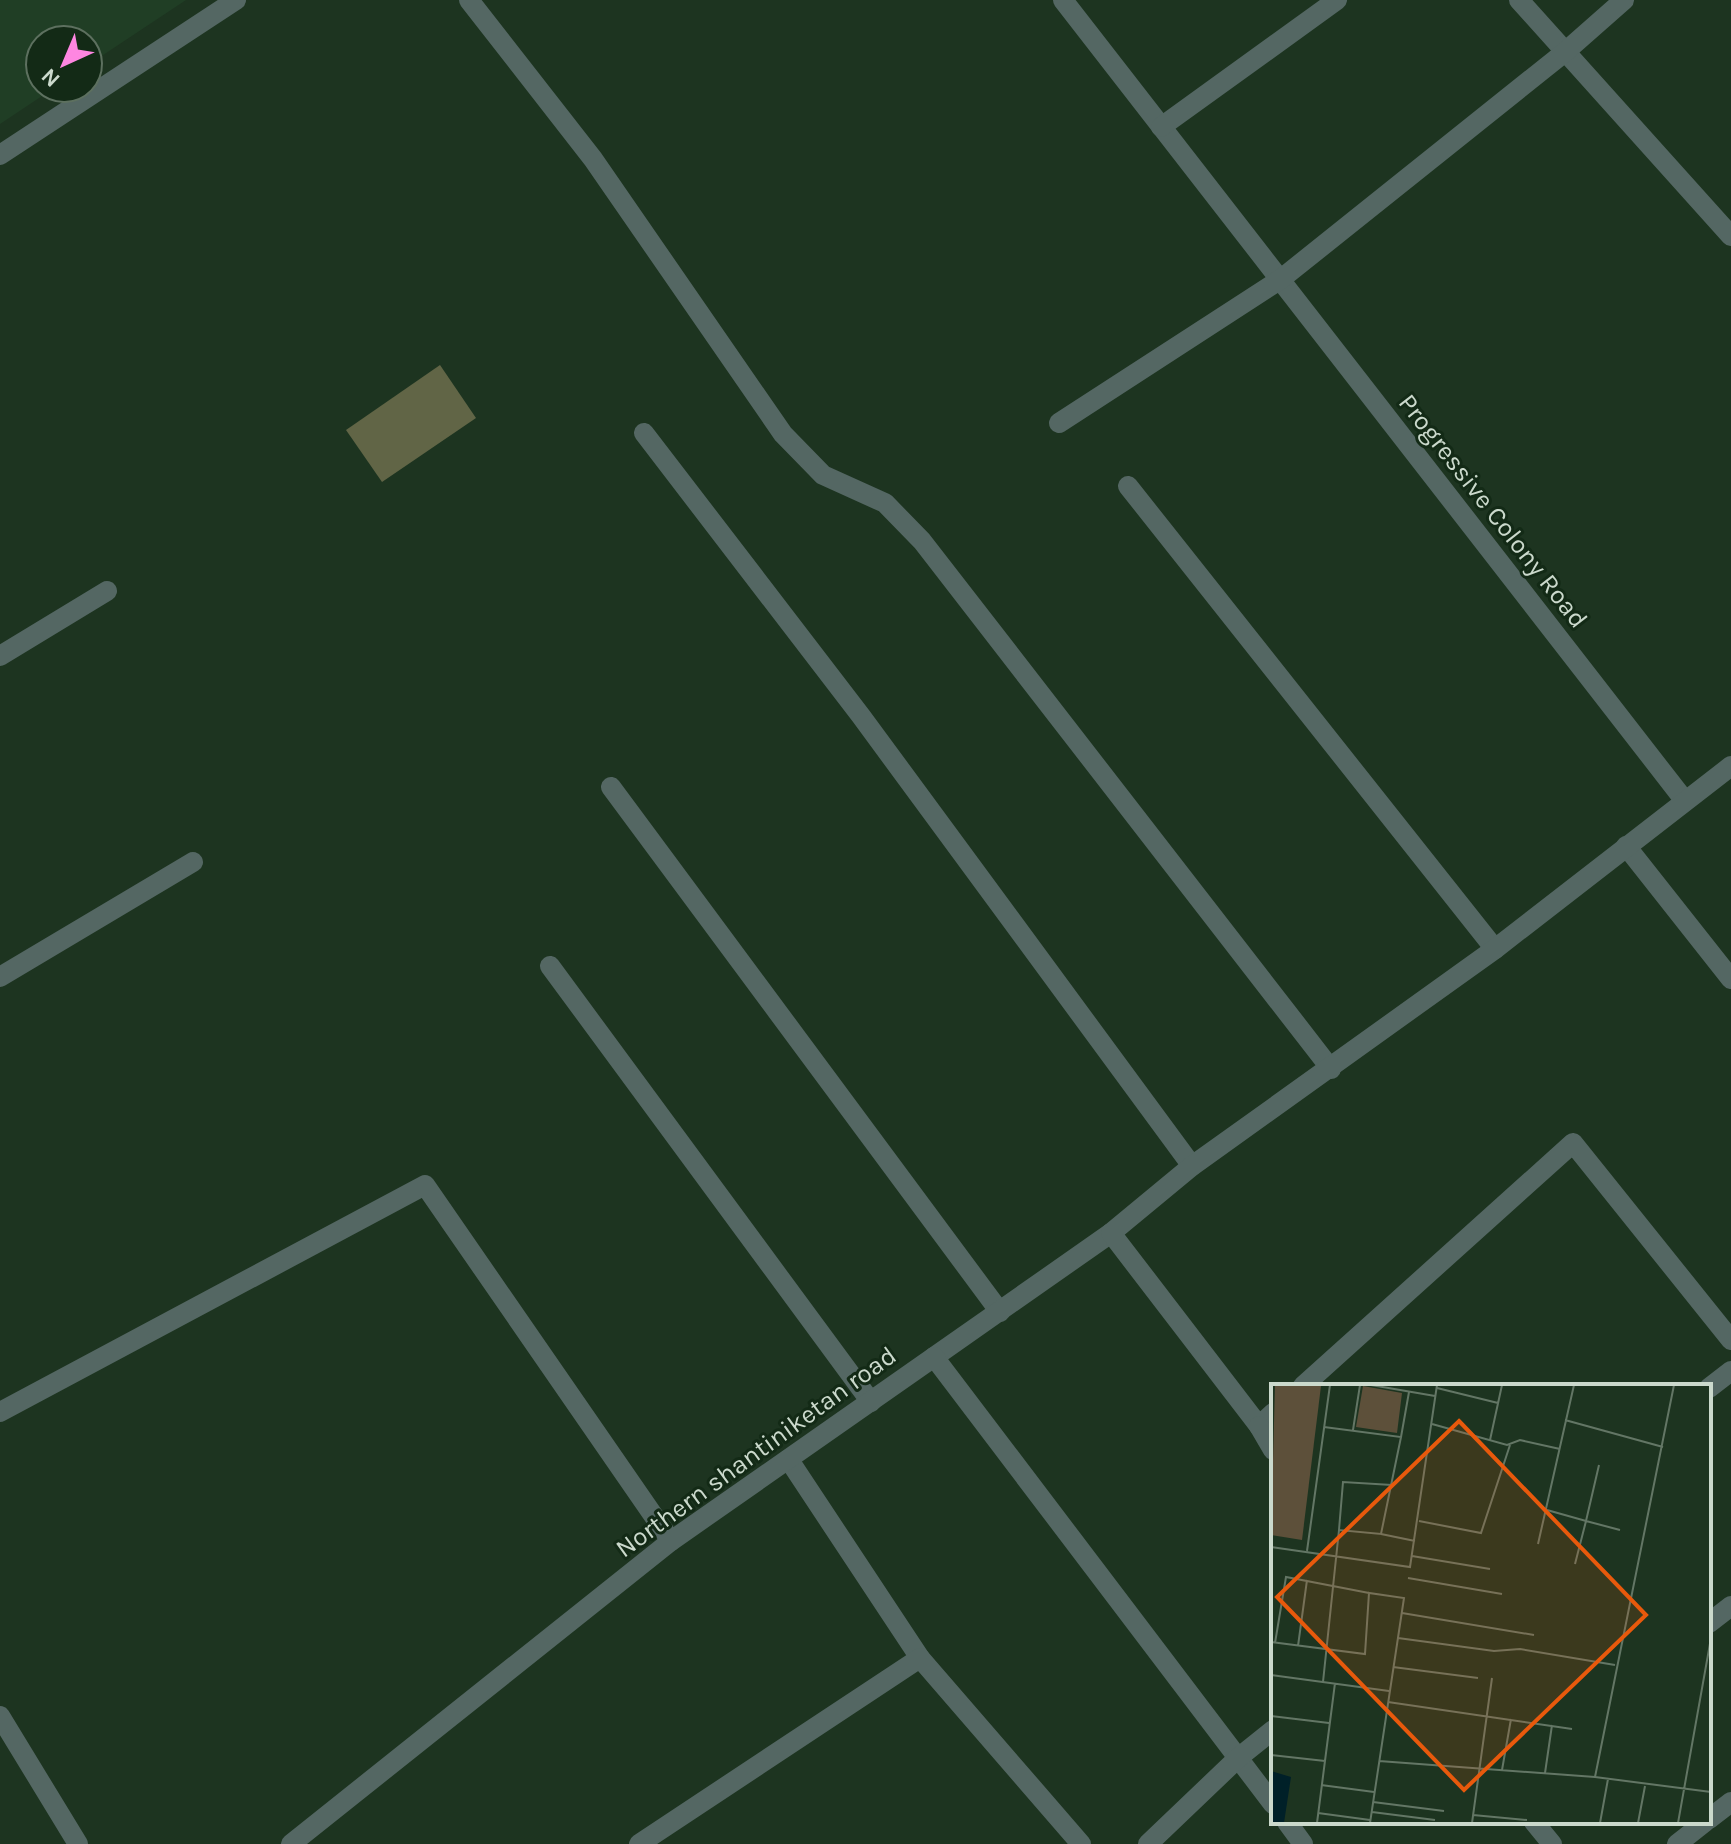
<svg xmlns="http://www.w3.org/2000/svg" width="1731" height="1844" font-family="Karla,sans-serif">
  <rect width="100%" height="100%" fill="#1d3420"/>
  <polygon fill="#203e25" points="0,0 186,0 88,65 88,40 40,40 40,88 54,88 0,124"/>
  <polygon fill="#616546" points="440,365 476,418 382,482 346,430"/>
  <g fill="none" stroke-linecap="round" stroke-linejoin="round">
    <g stroke="#546763" stroke-width="20">
      <polyline points="469,0 593,159 783,434 823,475 885,503 922,541 1331,1069"/>
      <polyline points="1063,0 1685,801"/>
      <polyline points="1519,0 1731,236"/>
      <polyline points="1161,127 1337,0"/>
      <polyline points="0,155 236,0"/>
      <polyline points="1059,423 1281,279 1565,52 1624,0"/>
      <polyline points="644,433 861,716 1192,1166"/>
      <polyline points="1128,486 1495,949"/>
      <polyline points="0,656 107,591"/>
      <polyline points="611,787 1000,1312"/>
      <polyline points="1626,846 1731,979"/>
      <polyline points="550,966 871,1402"/>
      <polyline points="0,977 193,862"/>
      <polyline points="934,1357 1111,1233"/>
      <polyline points="1303,1386 1573,1143 1731,1340"/>
      <polyline points="1709,1388 1731,1371"/>
      <polyline points="0,1412 425,1185 671,1541"/>
      <polyline points="1273,1413 1259,1426 1111,1233 1192,1166 1495,949 1731,766"/>
      <polyline points="1259,1426 1273,1450"/>
      <polyline points="789,1460 920,1658"/>
      <polyline points="1709,1623 1731,1606"/>
      <polyline points="0,1716 78,1844"/>
      <polyline points="1709,1819 1731,1802"/>
      <polyline points="1287,1822 1303,1844"/>
      <polyline points="1534,1822 1552,1844"/>
      <polyline points="291,1844 671,1541 934,1357 1273,1804"/>
      <polyline points="639,1844 920,1658 1081,1844"/>
      <polyline points="1148,1844 1238,1758 1273,1730"/>
      <polyline points="1677,1844 1705,1822"/>
    </g>
  </g>
  <g text-anchor="middle" dominant-baseline="central" stroke-width="6" stroke-linejoin="round" paint-order="stroke">
    <g font-size="26" fill="#cbd9cc" stroke="#132a16">
      <text transform="translate(1493 511) rotate(52)">Progressive Colony Road</text>
      <text transform="translate(756 1452) rotate(-36)">Northern shantiniketan road</text>
    </g>
  </g>
  <g transform="translate(1271 1384)">
    <rect width="440" height="440" fill="#1d3420"/>
    <path d="M 92,2 L 131,9 L 126,49 L 85,43 Z" fill="#5d503a"/>
    <path d="M 4,1 L 50,2 L 31,156 L 0,151 Z" fill="#5d503a"/>
    <path d="M 0,387 L 20,393 L 13,439 L 0,439 Z" fill="#002028"/>
    <path fill="none" stroke="#637665" stroke-width="2" d="M 100,1 L 164,12M 166,4 L 227,19M 294,36 L 392,63M 161,40 L 236,61 L 249,56 L 289,65M 82,46 L 89,1M 130,53 L 138,8M 219,56 L 231,1M 276,126 L 315,137 L 328,81M 148,137 L 210,149 L 239,61M 68,146 L 72,98 L 121,101M 110,150 L 144,157M 267,160 L 303,1M 0,163 L 139,183 L 166,1M 36,167 L 59,1M 141,172 L 219,185M 304,180 L 315,137 L 349,146M 137,194 L 231,210M 131,229 L 263,251M 127,254 L 223,267 L 249,265 L 344,281M 0,258 L 94,270 L 98,209 L 133,214 L 99,439M 4,259 L 15,193 L 98,209M 27,262 L 36,196M 122,283 L 207,294M 0,291 L 118,307M 52,298 L 68,146 L 110,150 L 130,53 L 53,43M 117,318 L 301,345M 0,332 L 58,339M 0,371 L 54,377M 108,377 L 324,393 L 440,408M 231,386 L 240,335M 274,389 L 281,341M 324,393 L 403,1M 50,401 L 103,408M 102,418 L 173,427M 101,428 L 164,436M 47,429 L 99,436M 202,431 L 256,436M 46,439 L 64,299M 201,439 L 221,294M 329,439 L 337,395M 367,439 L 374,402M 407,439 L 440,254"/>
    <path fill="#e8590c" fill-opacity="0.15" stroke="#e8590c" stroke-width="4" d="M 188,37 L 375,231 L 193,406 L 6,213 Z"/>
    <rect width="440" height="440" fill="none" stroke="#cbd9cc" stroke-width="4"/>
  </g>
  <g transform="translate(64 64) rotate(224)"><circle r="38" fill="#132a16" stroke="#5d705f" stroke-width="2"/>
  <path d="M0-6L14 30L0 20L-14 30Z" fill="#fe86e1"/>
  <text y="-12" font-size="22" font-weight="bold" text-anchor="middle" fill="#cbd9cc">N</text>
  </g>
</svg>
